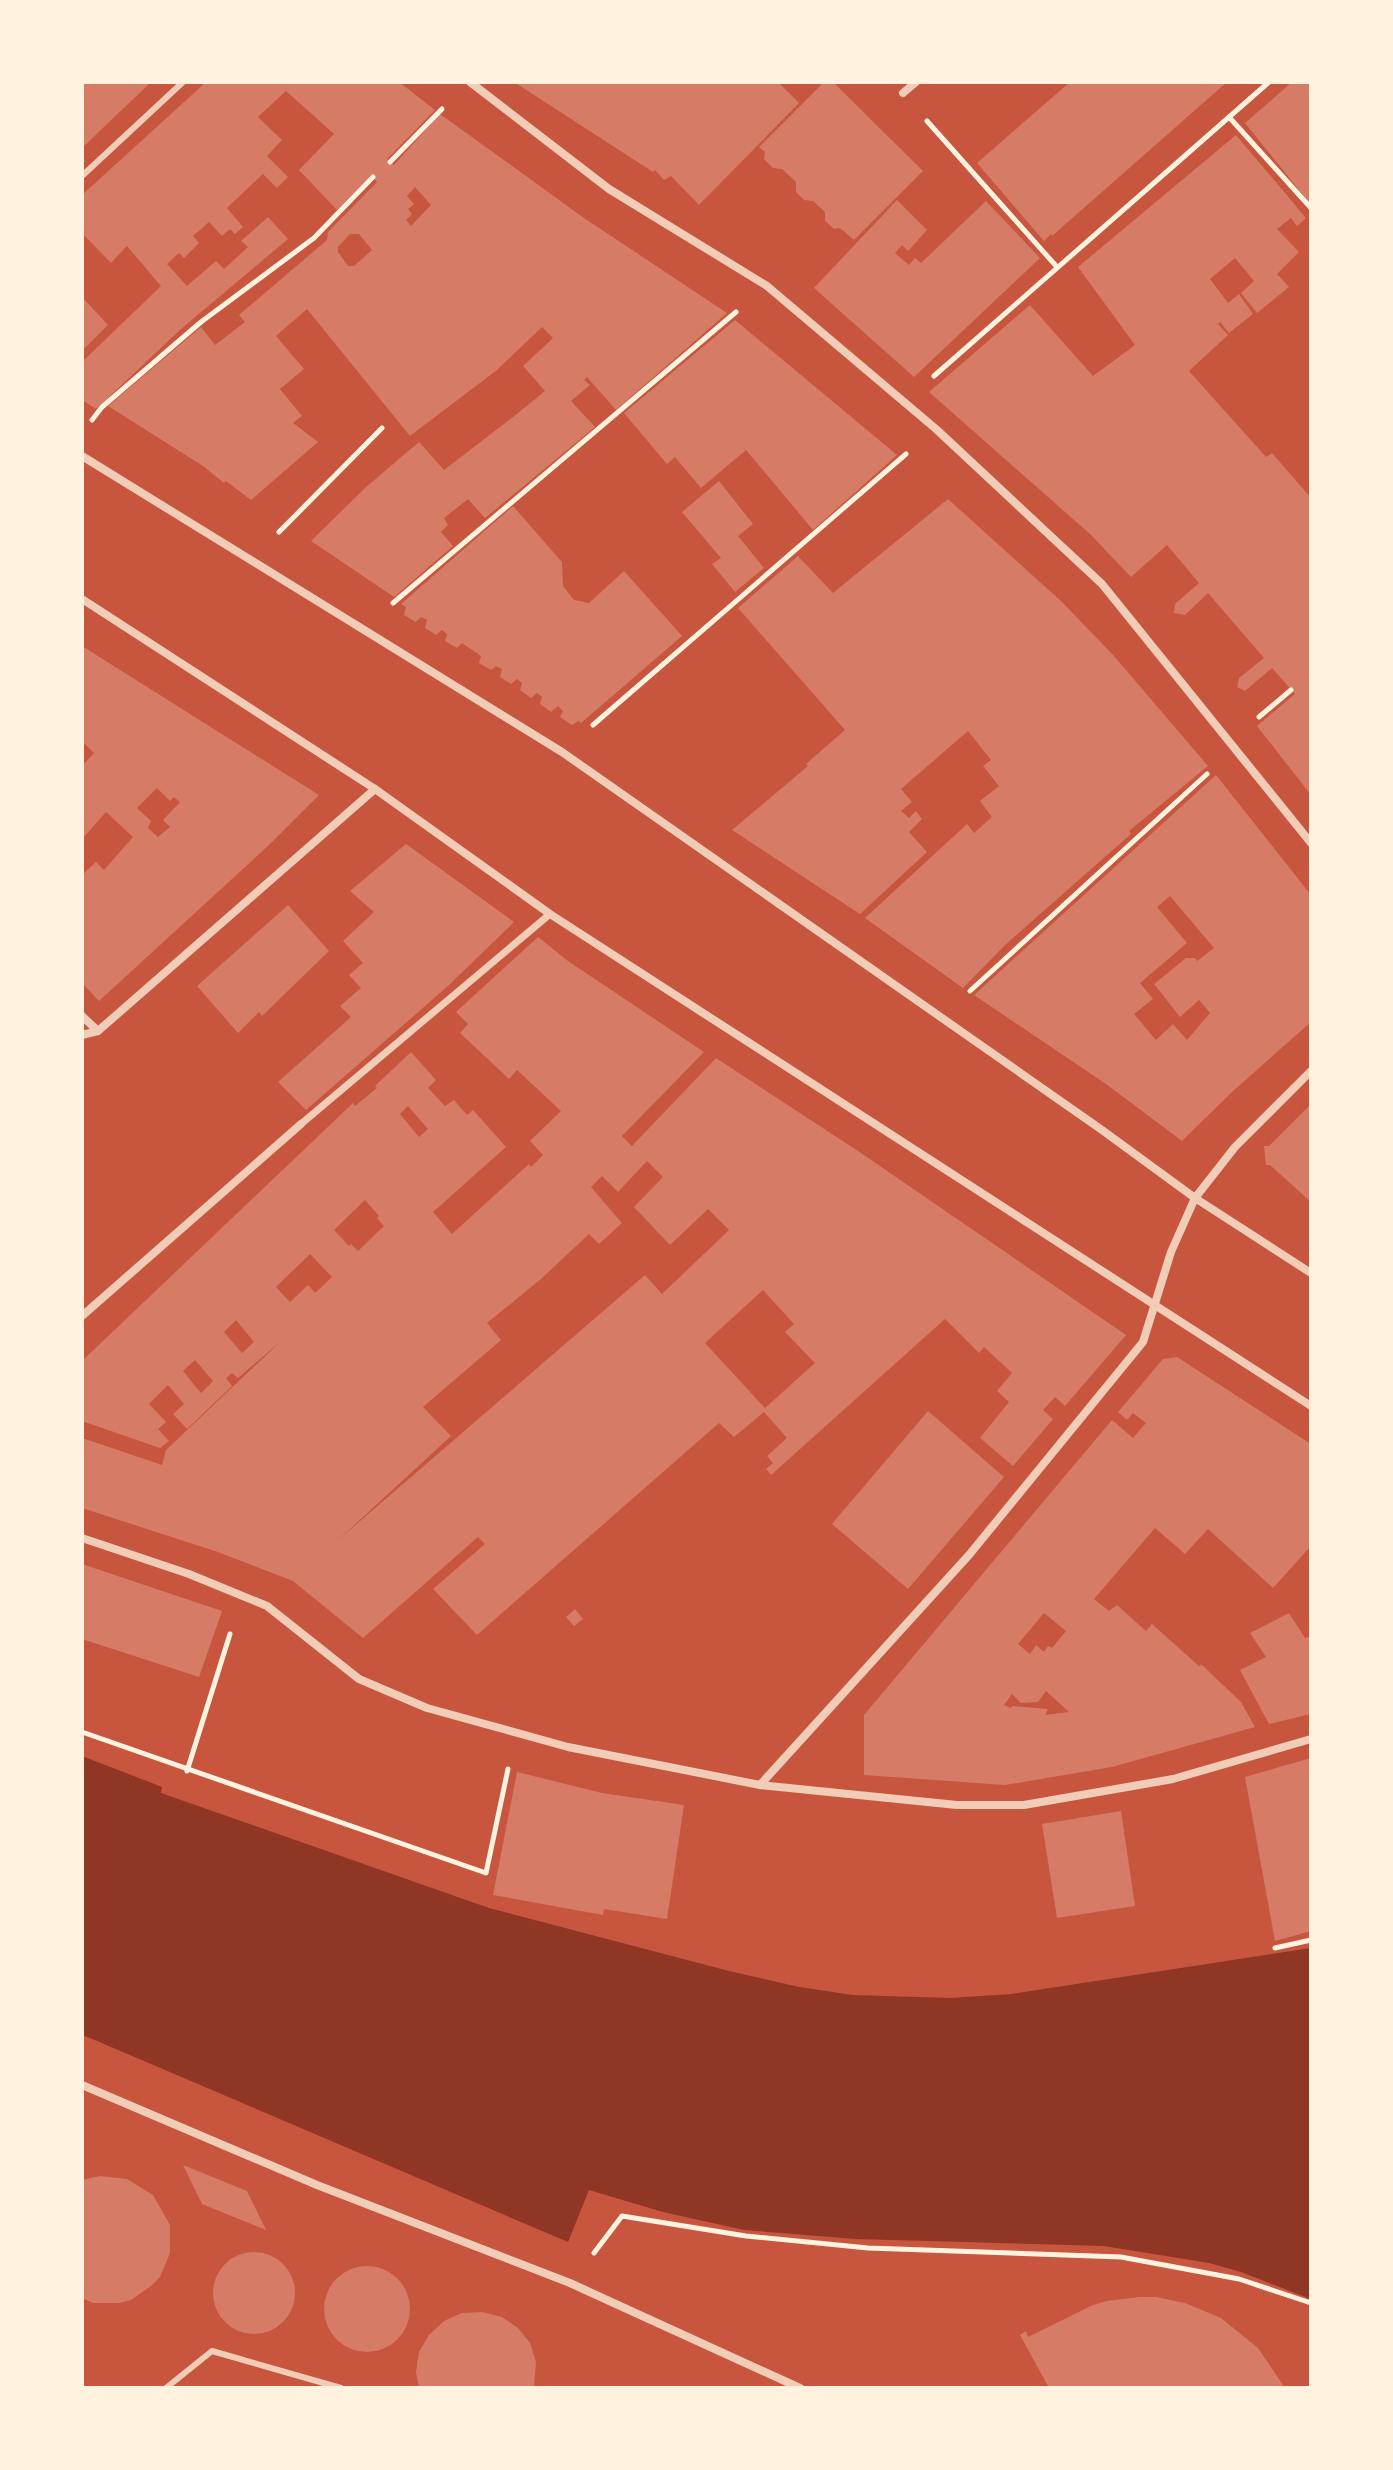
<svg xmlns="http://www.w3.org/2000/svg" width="1393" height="2470" font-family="Lato,sans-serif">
  <rect width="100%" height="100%" fill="#c8553d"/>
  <polygon fill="#8f3625" points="82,1756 162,1787 161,1793 489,1908 729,1971 799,1987 853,1995 951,1998 1011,1994 1311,1948 1311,2299 1241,2272 1209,2263 1104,2246 855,2239 744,2230 663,2212 589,2190 568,2242 90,2038 82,2035"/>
  <g fill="#d67c66" fill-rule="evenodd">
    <polygon points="82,82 151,82 82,148"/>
    <path d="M 206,82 L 399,82 L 435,110 L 387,159 L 394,165 L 440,114 L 584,218 L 727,313 L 616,410 L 587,377 L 584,380 L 590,385 L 571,401 L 595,427 L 485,518 L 468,499 L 444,518 L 448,525 L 441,532 L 453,546 L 394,597 L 311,541 L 365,488 L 419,442 L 444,470 L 518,413 L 545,391 L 523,366 L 553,338 L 542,327 L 497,370 L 410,436 L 307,309 L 276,336 L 304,369 L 280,389 L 302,416 L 293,423 L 318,442 L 251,500 L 226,481 L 224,483 L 203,466 L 108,406 L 201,327 L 215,345 L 245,322 L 239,315 L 327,240 L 328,232 L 377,182 L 371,175 L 337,210 L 299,170 L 334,134 L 286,91 L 258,117 L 282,140 L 267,156 L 288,177 L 277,188 L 263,174 L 227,208 L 243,227 L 235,234 L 230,229 L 222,236 L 209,222 L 193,236 L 199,243 L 184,258 L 179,253 L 167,264 L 187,286 L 216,261 L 224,269 L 248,247 L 241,241 L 268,217 L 288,239 L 181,329 L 96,409 L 82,400 L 82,362 L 161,286 L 127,246 L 111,263 L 82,233 L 82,195 ZM 415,187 L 431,205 L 411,226 L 406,220 L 412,214 L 408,209 L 414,204 L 407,196 ZM 350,234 L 359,234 L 372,250 L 354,266 L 348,266 L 338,252 L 338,247 Z"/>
    <polygon points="514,82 778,82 799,103 699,205 671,176 664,180 655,170 653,172"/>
    <polygon points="824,82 833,82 923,171 854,240 840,228 834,229 825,221 825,212 813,201 804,200 796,192 796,182 782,169 773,168 764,159 765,152 759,147"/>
    <polygon points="1070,82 1227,82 1052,236 1051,234 1044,241 977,163"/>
    <polygon points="1292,82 1311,82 1311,205 1245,123"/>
    <polygon points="1236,135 1306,218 1297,226 1291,218 1277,229 1299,252 1277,274 1289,287 1257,313 1241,293 1254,281 1235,258 1210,279 1228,303 1239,294 1253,314 1229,333 1220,322 1218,324 1228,335 1189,371 1266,457 1272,453 1311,498 1311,795 1257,726 1295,694 1272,668 1245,691 1237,687 1239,678 1264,658 1208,593 1185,615 1174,613 1175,604 1199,583 1167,545 1131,577 1090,534 929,392 1030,305 1093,376 1135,345 1078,267"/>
    <polygon points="897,200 927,230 908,251 902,245 895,253 909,265 915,258 921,263 986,201 1040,258 914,377 814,288"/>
    <polygon points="82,297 108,325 82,351"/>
    <polygon points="735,320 897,455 813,530 746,450 701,488 675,457 667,464 624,413"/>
    <polygon points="719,481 753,524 738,536 764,568 735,592 712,564 721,558 682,512"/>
    <polygon points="948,499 1061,601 1114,656 1208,766 1129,831 1131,834 1005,945 963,988 865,918 967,824 974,833 992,817 980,801 999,786 983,766 991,760 968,731 901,789 912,802 901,811 909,818 916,811 922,819 909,832 927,852 860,914 732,830 808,766 806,764 845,730 738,608 798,556 833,593"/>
    <polygon points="513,506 562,562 563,586 574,600 589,603 624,571 682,636 581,723 578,721 572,725 560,717 563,711 558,706 551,712 540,704 542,697 537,693 531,698 520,690 522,683 517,679 511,684 500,677 502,669 496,666 491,670 479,663 481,656 462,643 457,648 445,641 447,634 442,630 436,635 425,628 427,620 421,617 416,622 404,615 406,607 401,604"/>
    <path d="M 82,646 L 319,795 L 268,846 L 99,1001 L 82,983 L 82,875 L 96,862 L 104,870 L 133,837 L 106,812 L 82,839 L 82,766 L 94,753 L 82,741 ZM 157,788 L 170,801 L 174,797 L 180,802 L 163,820 L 170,827 L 158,837 L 148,828 L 151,821 L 137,808 Z"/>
    <path d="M 1216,775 L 1311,895 L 1311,1022 L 1233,1091 L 1182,1141 L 1106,1084 L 974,995 ZM 1170,896 L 1214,948 L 1197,961 L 1195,958 L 1186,958 L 1154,984 L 1180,1017 L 1199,1000 L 1210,1013 L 1187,1040 L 1173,1024 L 1156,1040 L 1134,1014 L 1153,999 L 1140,983 L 1187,943 L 1157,907 Z"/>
    <polygon points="406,844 514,922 448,986 306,1110 278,1082 351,1017 340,1006 361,988 349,975 363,963 343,941 374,912 350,891"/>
    <polygon points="288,905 329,951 262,1016 259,1012 238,1033 197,986"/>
    <path d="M 538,937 L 568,961 L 704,1052 L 622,1136 L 632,1146 L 716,1058 L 861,1153 L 1126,1335 L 1065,1406 L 1055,1397 L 1043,1410 L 1053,1419 L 1013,1466 L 980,1438 L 1009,1402 L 997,1391 L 1012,1373 L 984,1347 L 979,1353 L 945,1319 L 771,1475 L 766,1469 L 773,1463 L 767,1456 L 787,1438 L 764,1412 L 734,1437 L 719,1423 L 477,1635 L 433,1589 L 485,1544 L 478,1537 L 363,1638 L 293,1581 L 218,1552 L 82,1508 L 82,1438 L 162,1465 L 166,1450 L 280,1342 L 238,1378 L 232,1373 L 226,1378 L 232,1386 L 187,1429 L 173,1414 L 184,1404 L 168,1385 L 149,1404 L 166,1422 L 158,1429 L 169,1441 L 160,1448 L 82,1421 L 82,1361 L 353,1103 L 355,1106 L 377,1088 L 375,1086 L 411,1052 L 436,1080 L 428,1088 L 445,1106 L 454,1100 L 467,1115 L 473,1110 L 506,1147 L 433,1212 L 452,1234 L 529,1164 L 531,1167 L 543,1155 L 530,1141 L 561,1111 L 517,1070 L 509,1079 L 460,1033 L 468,1024 L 456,1012 ZM 408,1106 L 428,1129 L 419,1137 L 400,1114 ZM 647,1161 L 663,1177 L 634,1207 L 670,1245 L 708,1209 L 729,1230 L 662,1294 L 645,1275 L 337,1541 L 451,1436 L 423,1407 L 501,1340 L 487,1323 L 541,1279 L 589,1234 L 599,1244 L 622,1223 L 591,1187 L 602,1176 L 618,1192 ZM 365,1200 L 379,1216 L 377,1218 L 384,1226 L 358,1251 L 351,1244 L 349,1246 L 334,1230 ZM 310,1254 L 332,1277 L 315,1293 L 308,1285 L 290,1302 L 276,1287 ZM 763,1290 L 794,1324 L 785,1332 L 815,1363 L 765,1408 L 705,1343 ZM 236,1320 L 254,1342 L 242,1353 L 224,1332 ZM 195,1360 L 213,1381 L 201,1393 L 183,1371 Z"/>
    <polygon points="1311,1104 1311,1202 1270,1165 1266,1165 1264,1146 1269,1146"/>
    <path d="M 1177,1357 L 1311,1444 L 1311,1546 L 1273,1588 L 1208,1529 L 1185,1554 L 1155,1528 L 1094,1599 L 1109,1611 L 1117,1605 L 1146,1631 L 1152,1624 L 1199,1666 L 1202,1665 L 1241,1702 L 1255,1727 L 1112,1767 L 1005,1785 L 864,1775 L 864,1715 L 1112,1420 L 1133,1438 L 1146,1423 L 1133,1413 L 1127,1420 L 1118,1412 L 1163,1359 ZM 1044,1613 L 1066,1631 L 1052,1648 L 1048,1646 L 1044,1652 L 1036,1645 L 1030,1654 L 1018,1644 ZM 1046,1691 L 1069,1712 L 1045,1715 L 1048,1709 L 1012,1706 L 1011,1708 L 1004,1705 L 1012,1694 L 1021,1703 L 1038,1702 Z"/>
    <polygon points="928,1411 1004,1477 908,1589 832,1524"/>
    <polygon points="82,1564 222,1611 199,1677 82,1639"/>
    <polygon points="575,1609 583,1619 574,1626 566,1617"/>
    <polygon points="1289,1613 1305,1638 1311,1636 1311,1714 1269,1724 1240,1670 1266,1657 1250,1633"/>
    <polygon points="1311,1758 1311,1931 1275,1941 1245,1777"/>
    <polygon points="517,1772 602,1793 684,1805 667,1919 604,1909 603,1915 493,1895"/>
    <polygon points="1121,1811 1135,1906 1057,1918 1042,1824"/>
    <polygon points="183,2165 247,2191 266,2230 202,2204"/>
    <polygon points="100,2176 127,2179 153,2195 170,2225 170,2253 160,2277 151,2286 131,2300 119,2303 93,2303 82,2298 82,2180"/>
    <circle cx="254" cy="2293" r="41"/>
    <circle cx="367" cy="2309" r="43"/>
    <polygon points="1139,2297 1156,2297 1185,2303 1221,2318 1258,2348 1285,2388 1049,2388 1020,2335 1026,2331 1028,2337 1093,2305 1107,2301"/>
    <polygon points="482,2312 502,2317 518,2328 530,2343 536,2362 534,2388 419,2388 416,2372 419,2352 429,2335 444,2321 462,2313"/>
  </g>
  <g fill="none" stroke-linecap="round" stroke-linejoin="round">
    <g stroke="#fff3e0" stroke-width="5">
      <polyline points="1229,117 1311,208"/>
      <polyline points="927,121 1057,267"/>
      <polyline points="390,162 442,109"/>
      <polyline points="934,376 1269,82"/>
      <polyline points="92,420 102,407 201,322 314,238 373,177"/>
      <polyline points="279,532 382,428"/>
      <polyline points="393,603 736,312"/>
      <polyline points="1259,717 1291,690"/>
      <polyline points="593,725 906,454"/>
      <polyline points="970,991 1207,774"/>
      <polyline points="82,1732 486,1873 508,1769"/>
      <polyline points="187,1771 230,1634"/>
      <polyline points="1275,1948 1311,1940"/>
      <polyline points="594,2253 622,2216 746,2236 868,2248 1121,2257 1239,2279 1311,2303"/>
    </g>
    <g stroke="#f1ccb7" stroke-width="6">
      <polyline points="82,176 183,82"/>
      <polyline points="166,2388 212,2351 341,2388"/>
    </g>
    <polyline stroke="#f1ccb7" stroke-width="7" points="301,1124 550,914"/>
    <g stroke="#f1ccb7" stroke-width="8">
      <polyline points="470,82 609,189 767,286 936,429 1102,584 1311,843"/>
      <polyline points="903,93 916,82"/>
      <polyline points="82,456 562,752 1102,1130 1195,1198 1311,1273"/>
      <polyline points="82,599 375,789 550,914 1311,1406"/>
      <polyline points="82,1016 98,1031"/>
      <polyline points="82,1035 98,1031 375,789"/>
      <polyline points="82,1316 301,1124"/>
      <polyline points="82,1538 189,1574 267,1606 359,1679 427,1708 568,1747 760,1785 957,1805 1024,1805 1173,1779 1311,1739"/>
      <polyline points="760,1785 969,1555 1143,1342 1171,1252 1195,1198 1235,1147 1311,1071"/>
      <polyline points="82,2085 317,2185 570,2283 800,2388"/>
    </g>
  </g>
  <rect width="1393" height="2470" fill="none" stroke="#fff3e0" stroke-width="168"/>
</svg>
